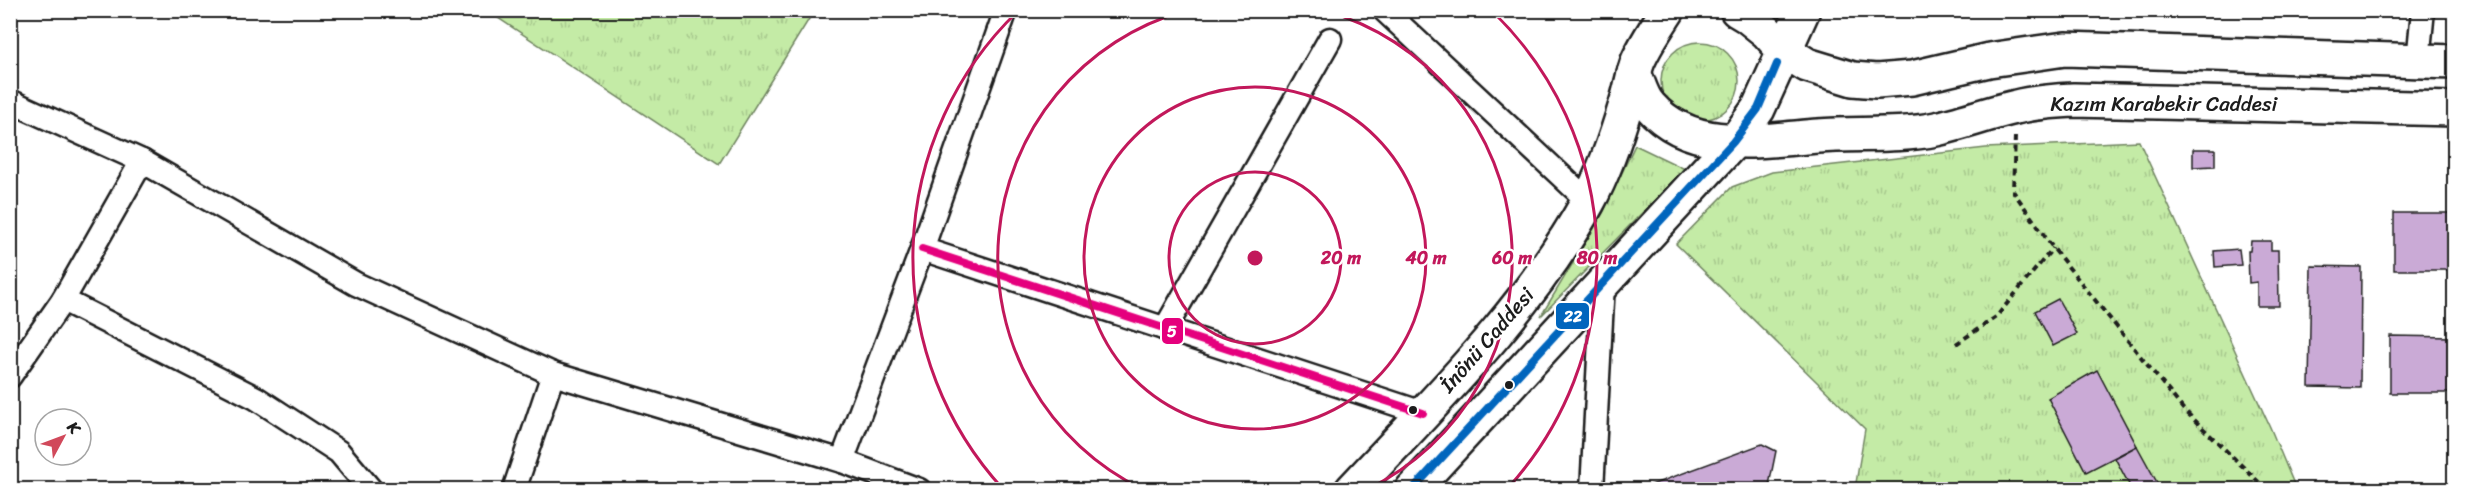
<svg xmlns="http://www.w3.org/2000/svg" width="2465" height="500" font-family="Sriracha,sans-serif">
  <defs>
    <pattern id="grass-tufts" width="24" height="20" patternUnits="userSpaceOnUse" patternTransform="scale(1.5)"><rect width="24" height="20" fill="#c4eba6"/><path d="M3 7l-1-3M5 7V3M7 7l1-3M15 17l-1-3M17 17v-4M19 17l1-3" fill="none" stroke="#a8c98e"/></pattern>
  </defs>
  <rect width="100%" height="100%" fill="#fff"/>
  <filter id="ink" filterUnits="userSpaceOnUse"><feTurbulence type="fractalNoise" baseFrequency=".0167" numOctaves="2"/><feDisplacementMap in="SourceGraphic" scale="12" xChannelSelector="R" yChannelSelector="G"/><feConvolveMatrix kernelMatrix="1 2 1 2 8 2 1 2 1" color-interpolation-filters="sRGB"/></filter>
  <g filter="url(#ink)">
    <g fill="url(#grass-tufts)" stroke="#708461" stroke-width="1.5">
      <polygon points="491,11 814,11 719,164 495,16"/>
      <circle cx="1700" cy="81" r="39"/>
      <polygon points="2139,141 2270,427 2296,489 1855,489 1865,429 1676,244 1732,187 1772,172 1986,148"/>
      <polygon points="1635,145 1685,169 1541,316 1603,213"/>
    </g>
    <g fill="#caaad6" stroke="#1c1c1c" stroke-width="1.5">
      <polygon points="2193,149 2215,149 2215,166 2193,167"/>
      <rect x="2394" y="213" width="60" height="57"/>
      <polygon points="2251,241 2271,241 2271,250 2278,250 2279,306 2257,306 2257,282 2249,283 2248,251 2250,251"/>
      <polygon points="2239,249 2241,265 2215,267 2214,251"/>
      <polygon points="2311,266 2361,267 2360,388 2309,387"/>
      <polygon points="2058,299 2077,334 2053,346 2035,311"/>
      <polygon points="2390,336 2454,337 2454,393 2390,393"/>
      <polygon points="2097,370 2137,446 2086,472 2048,398"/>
      <polygon points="1762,444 1776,451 1768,490 1650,490 1651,485"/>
      <polygon points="2137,446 2159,486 2153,490 2132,490 2115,458"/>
    </g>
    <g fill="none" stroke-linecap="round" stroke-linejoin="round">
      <defs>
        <g id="street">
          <polyline points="1384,10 1588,201"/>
          <polyline points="2418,61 2423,10"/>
          <polyline points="10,101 142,161 356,284 553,374 842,461 919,490"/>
          <polyline points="922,249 1423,413"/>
          <polyline points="63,300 256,398 339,452 371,490"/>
          <polyline points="1165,329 1330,39"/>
          <polyline points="10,376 63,300 142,161"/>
          <polyline points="842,461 922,249 1006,10"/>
          <polyline points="514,490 553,374"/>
          <polyline points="1592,490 1603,283"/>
        </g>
        <g id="secondary">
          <polyline points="1737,10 1747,16 1767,32 1783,50 1807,65 1853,79 1877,81 1912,78 1989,60 2065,49 2454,62"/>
          <path d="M 1634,73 C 1639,84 1642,98 1650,106 C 1692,154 1763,140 1818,136 C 1858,133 1897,137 1936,129 C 1963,123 1989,113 2016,107 C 2035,102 2055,101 2074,100 L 2454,109"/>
          <path d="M 1352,490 C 1435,401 1529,309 1588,202 C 1605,171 1617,135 1627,101 C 1631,88 1633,74 1638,61 C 1646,43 1657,27 1668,10"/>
          <polyline points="1412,490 1738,137 1758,109 1803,10"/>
        </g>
      </defs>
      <use href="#street" stroke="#1c1c1c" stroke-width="27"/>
      <use href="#secondary" stroke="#1c1c1c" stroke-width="38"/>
      <g stroke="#1c1c1c" stroke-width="4" stroke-dasharray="6 4.5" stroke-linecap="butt">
        <polyline points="2015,137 2013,191 2053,248 2183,409 2267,490"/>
        <polyline points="1956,344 1996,317 2053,248"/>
      </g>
      <use href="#street" stroke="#fff" stroke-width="22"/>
      <use href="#secondary" stroke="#fff" stroke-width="33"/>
      <defs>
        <polyline id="bus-1" points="1412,490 1733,142 1758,109 1777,64"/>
        <polyline id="bus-2" points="922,249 1423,413"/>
      </defs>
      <use href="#bus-1" stroke="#fff" stroke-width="12"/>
      <use href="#bus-2" stroke="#fff" stroke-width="12"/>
      <use href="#bus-1" stroke="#0065bd" stroke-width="8"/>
      <use href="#bus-2" stroke="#e5007d" stroke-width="8"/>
    </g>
  </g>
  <g fill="none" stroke="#c2185b" stroke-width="3">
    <circle cx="1255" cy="258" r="86"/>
    <circle cx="1255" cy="258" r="171"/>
    <path d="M1142 489A257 257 0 0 1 1184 11M1326 11A257 257 0 0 1 1368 489"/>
    <path d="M1003 489A342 342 0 0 1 1017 12M1493 12A342 342 0 0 1 1507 489"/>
  </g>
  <g fill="#1c1c1c" stroke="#fff" stroke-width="2">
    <circle cx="1509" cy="385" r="5"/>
    <circle cx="1413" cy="410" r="5"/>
  </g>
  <g text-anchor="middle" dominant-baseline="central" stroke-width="4.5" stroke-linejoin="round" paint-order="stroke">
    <g font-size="21" fill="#1c1c1c" stroke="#fff">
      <text x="2164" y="104">Kazım Karabekir Caddesi</text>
      <text transform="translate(1487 340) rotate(-49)">İnönü Caddesi</text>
    </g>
  </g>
  <circle cx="1255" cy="258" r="9" fill="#c2185b" stroke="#fff" stroke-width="3"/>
  <g font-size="18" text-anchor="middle" font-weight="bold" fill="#c2185b" stroke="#fff" stroke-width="4.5" stroke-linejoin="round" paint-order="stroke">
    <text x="1341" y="264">20 m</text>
    <text x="1426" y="264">40 m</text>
    <text x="1512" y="264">60 m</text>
    <text x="1597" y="264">80 m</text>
  </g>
  <g stroke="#fff" stroke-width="2">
    <rect x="1555" y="302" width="35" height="28" rx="6" fill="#0065bd"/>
    <rect x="1161" y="317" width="23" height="28" rx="6" fill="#e5007d"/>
  </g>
  <g font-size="16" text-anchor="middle" font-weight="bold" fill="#fff">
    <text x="1573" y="322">22</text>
    <text x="1172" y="337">5</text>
  </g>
  <rect width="2465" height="500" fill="none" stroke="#fff" stroke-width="36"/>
  <rect x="18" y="18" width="2429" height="464" fill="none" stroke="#1c1c1c" stroke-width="2" filter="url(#ink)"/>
  <g transform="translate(63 437) rotate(49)"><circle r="28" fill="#ffffff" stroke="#a4a4a4" stroke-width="1.5"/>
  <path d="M0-4.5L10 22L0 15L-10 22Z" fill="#d1495b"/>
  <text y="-9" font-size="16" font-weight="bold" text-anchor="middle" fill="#1c1c1c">K</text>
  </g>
</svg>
